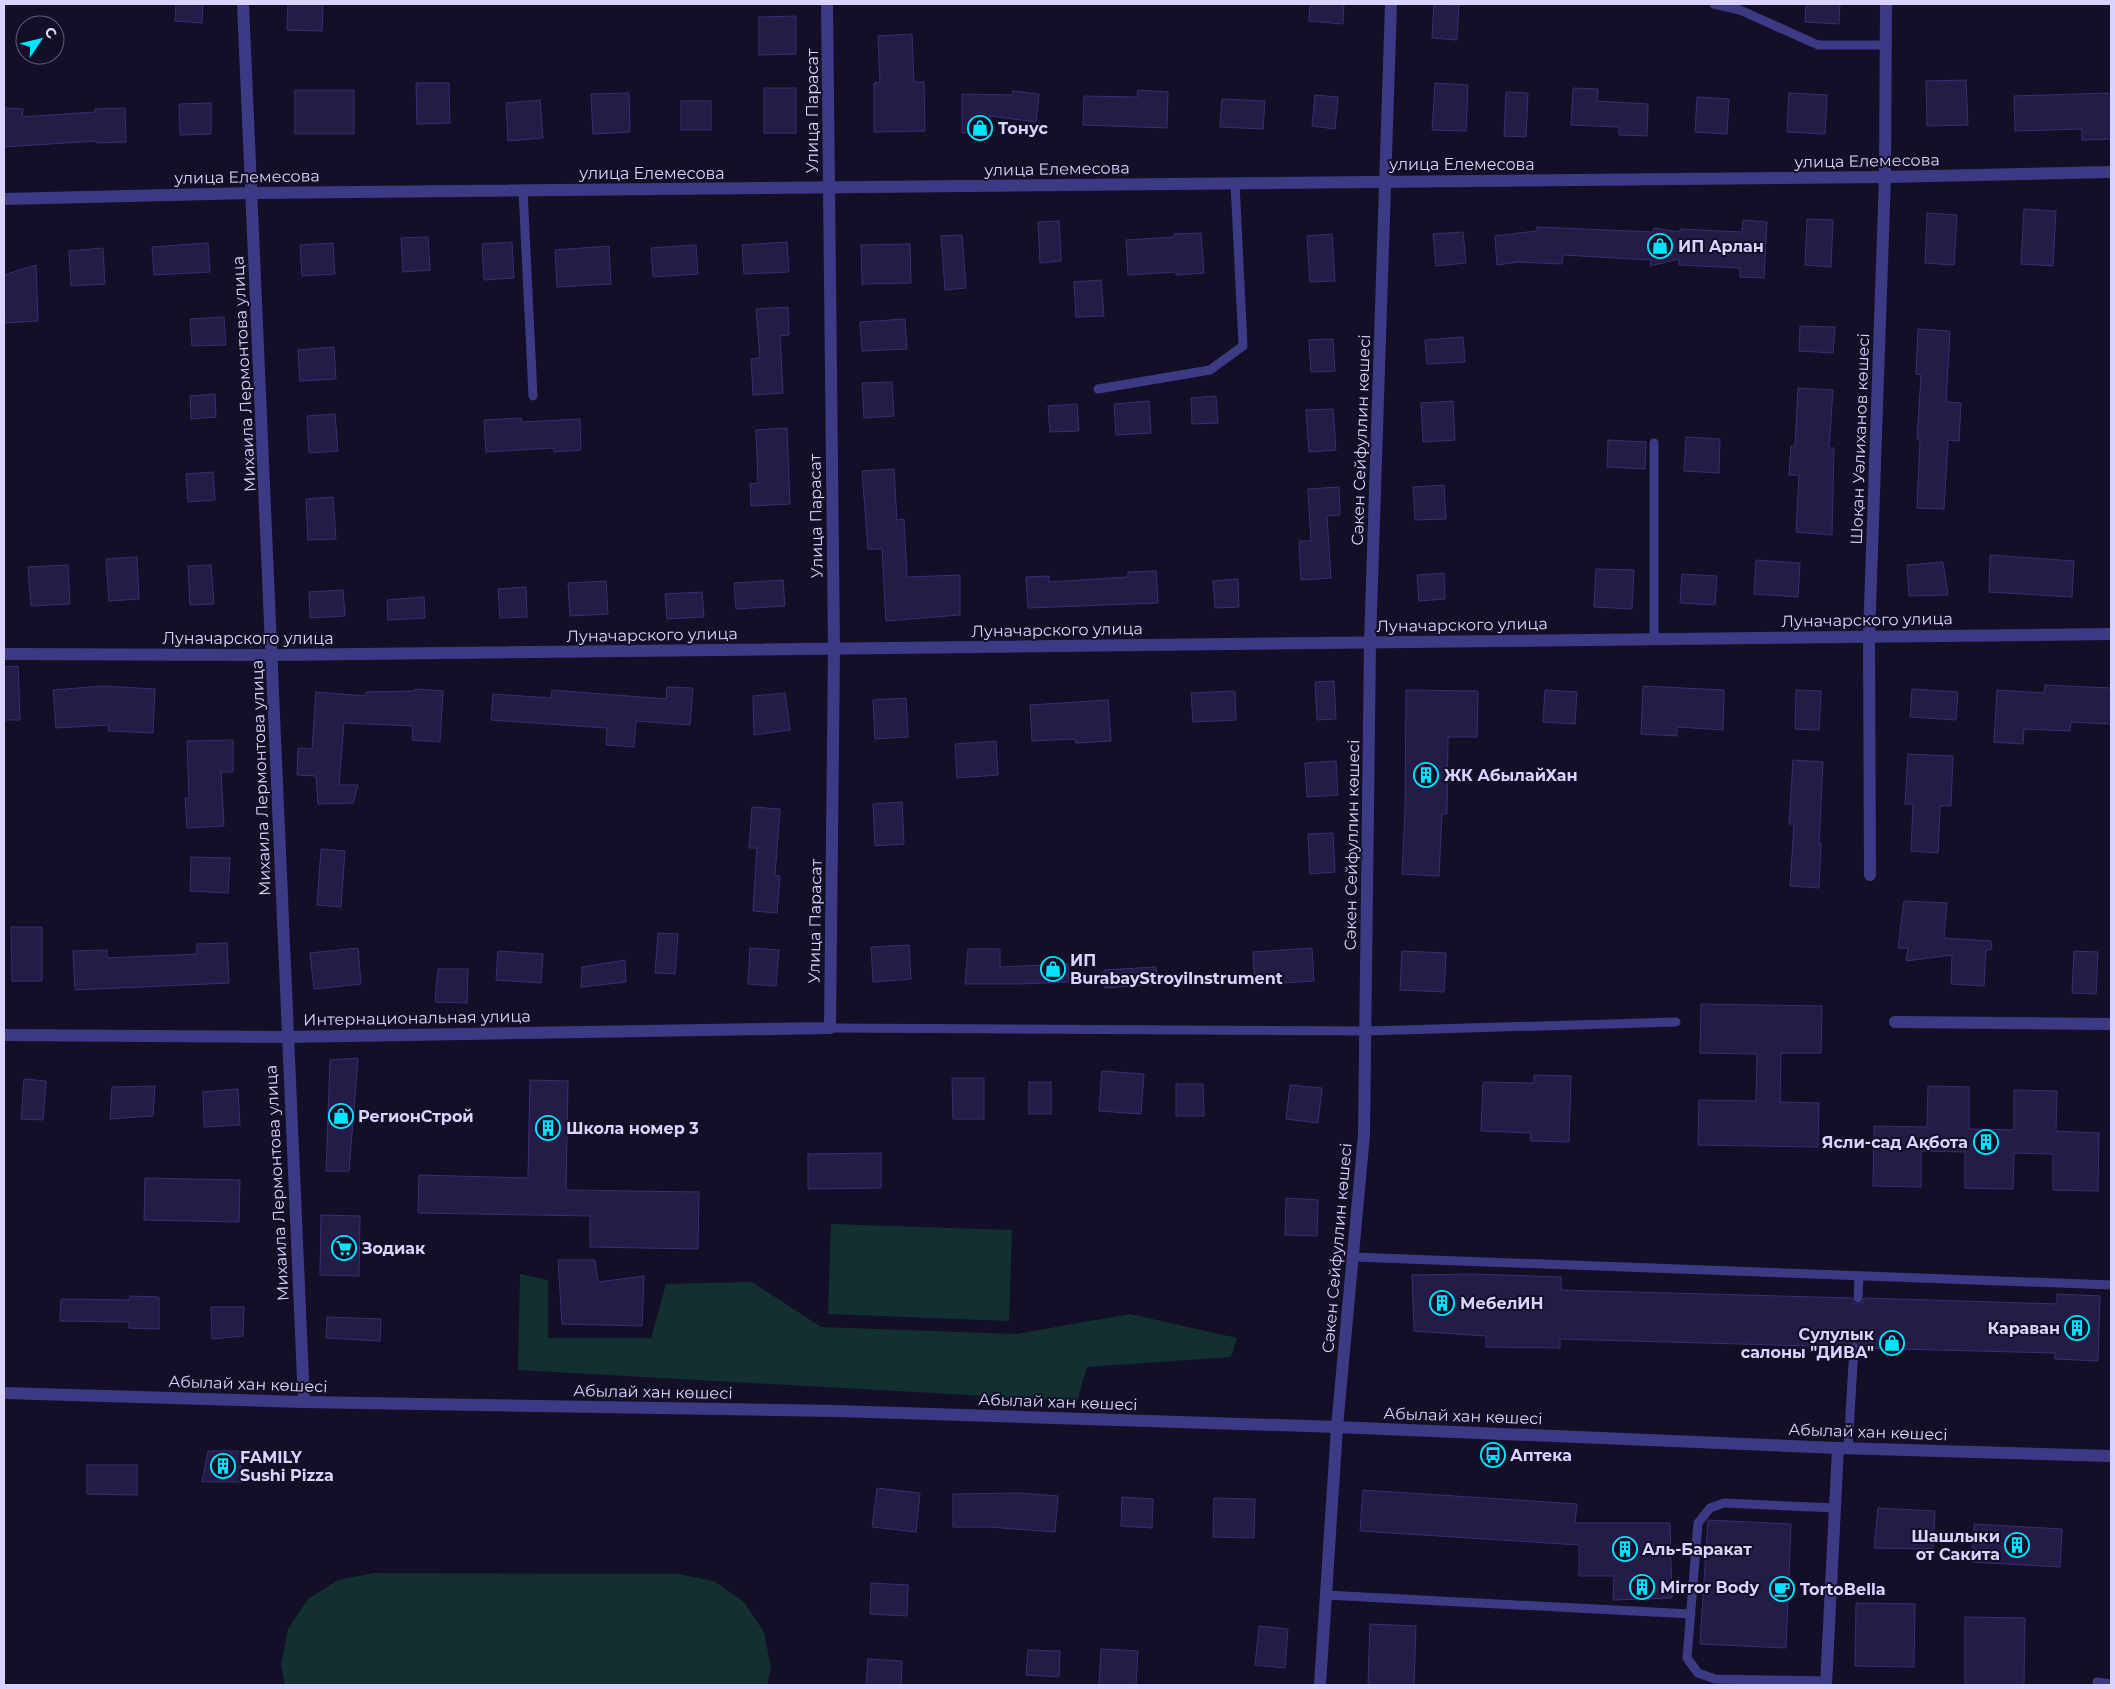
<svg xmlns="http://www.w3.org/2000/svg" width="2115" height="1689" font-family="Montserrat,sans-serif">
  <rect width="100%" height="100%" fill="#130f26"/>
  <g fill="#12302f">
    <polygon points="831,1224 1012,1230 1009,1321 828,1314"/>
    <polygon points="520,1274 548,1280 548,1338 651,1338 666,1284 752,1282 821,1327 1016,1334 1130,1314 1237,1338 1231,1357 1087,1367 1077,1401 518,1370"/>
    <polygon points="374,1573 678,1574 714,1581 744,1602 764,1632 771,1668 767,1685 285,1685 281,1665 288,1629 308,1599 338,1580"/>
  </g>
  <g fill="#241b47" stroke="#3b2d73">
    <polygon points="176,4 203,4 202,23 175,21"/>
    <polygon points="288,4 323,4 322,31 287,30"/>
    <polygon points="1310,4 1344,4 1343,24 1309,21"/>
    <polygon points="1434,4 1459,5 1457,40 1432,38"/>
    <polygon points="1806,4 1840,4 1839,24 1805,22"/>
    <polygon points="796,16 796,54 759,55 759,17"/>
    <polygon points="912,34 914,82 924,82 925,131 874,132 874,83 880,82 878,36"/>
    <polygon points="1966,80 1968,125 1927,126 1926,81"/>
    <polygon points="416,83 449,83 450,123 417,124"/>
    <polygon points="1435,83 1468,85 1466,131 1432,130"/>
    <rect x="764" y="88" width="32" height="45"/>
    <polygon points="1573,88 1598,89 1597,101 1648,104 1647,136 1619,135 1619,127 1571,125"/>
    <rect x="295" y="90" width="59" height="44"/>
    <polygon points="1138,90 1168,92 1167,128 1083,125 1084,96 1137,97"/>
    <polygon points="1013,91 1039,94 1036,122 990,116 990,133 962,133 962,94 1012,95"/>
    <polygon points="1506,92 1528,93 1526,137 1504,136"/>
    <polygon points="629,93 630,132 593,134 591,94"/>
    <polygon points="1789,93 1827,95 1825,134 1787,132"/>
    <polygon points="2111,93 2111,139 2082,140 2082,129 2015,131 2014,96"/>
    <polygon points="1315,95 1338,97 1335,129 1312,126"/>
    <polygon points="1697,97 1729,99 1727,134 1695,132"/>
    <polygon points="1222,99 1265,101 1263,129 1220,127"/>
    <polygon points="540,100 543,138 508,141 506,103"/>
    <rect x="681" y="101" width="30" height="29"/>
    <polygon points="211,103 211,134 180,135 179,104"/>
    <polygon points="4,108 23,109 22,117 95,112 95,109 125,108 126,142 96,143 96,141 4,147"/>
    <polygon points="2024,209 2056,211 2053,266 2021,264"/>
    <polygon points="1927,213 1957,215 1954,265 1925,263"/>
    <polygon points="1807,219 1833,220 1831,267 1805,265"/>
    <polygon points="1743,220 1767,222 1764,278 1740,277 1740,268 1679,265 1679,259 1650,266 1651,260 1563,255 1562,264 1518,262 1497,265 1495,236 1536,231 1537,227 1653,232 1654,228 1680,232 1680,229 1742,232"/>
    <polygon points="1059,221 1061,261 1040,263 1038,222"/>
    <polygon points="1463,232 1466,263 1436,266 1433,234"/>
    <polygon points="1201,233 1204,273 1176,275 1176,272 1128,275 1126,240 1174,237 1174,234"/>
    <polygon points="1332,234 1335,281 1310,282 1307,236"/>
    <polygon points="962,235 966,288 945,290 941,236"/>
    <polygon points="428,237 430,270 403,272 401,238"/>
    <polygon points="512,242 514,278 484,280 482,244"/>
    <polygon points="787,242 789,272 744,274 742,245"/>
    <polygon points="208,243 210,272 154,275 152,247"/>
    <polygon points="333,243 335,274 302,276 300,245"/>
    <polygon points="910,244 911,283 862,284 861,245"/>
    <polygon points="696,245 698,274 653,277 651,248"/>
    <polygon points="609,246 611,284 557,287 555,250"/>
    <polygon points="103,248 105,284 71,286 69,251"/>
    <polygon points="36,265 38,321 5,323 4,275"/>
    <polygon points="1101,280 1104,316 1076,317 1074,282"/>
    <polygon points="788,307 789,335 780,336 783,393 753,395 751,359 760,358 756,309"/>
    <polygon points="224,317 226,345 192,346 190,319"/>
    <polygon points="905,319 907,349 862,351 860,322"/>
    <polygon points="1800,326 1835,327 1833,353 1799,351"/>
    <polygon points="1918,329 1950,331 1946,402 1961,403 1959,441 1948,440 1944,509 1917,508 1920,439 1917,439 1921,375 1916,374"/>
    <polygon points="1463,337 1465,362 1427,364 1425,340"/>
    <polygon points="1333,339 1335,371 1311,372 1309,340"/>
    <polygon points="334,347 336,379 300,381 298,350"/>
    <polygon points="892,382 894,416 864,418 862,383"/>
    <polygon points="1798,388 1833,390 1829,448 1834,448 1832,535 1796,532 1799,475 1789,475 1791,446 1795,446"/>
    <polygon points="215,394 216,417 191,419 190,396"/>
    <polygon points="1216,396 1218,423 1192,424 1191,398"/>
    <polygon points="1149,401 1151,433 1116,435 1114,404"/>
    <polygon points="1453,401 1455,440 1423,442 1421,403"/>
    <polygon points="1077,404 1079,431 1050,432 1048,406"/>
    <polygon points="1333,409 1336,450 1309,452 1306,410"/>
    <polygon points="335,414 338,451 309,453 307,416"/>
    <polygon points="521,418 522,422 580,419 581,450 554,452 553,448 486,452 484,420"/>
    <polygon points="787,428 790,504 751,506 750,484 758,483 756,430"/>
    <polygon points="1686,437 1720,439 1719,473 1684,471"/>
    <polygon points="1608,440 1646,442 1645,469 1607,467"/>
    <polygon points="894,469 897,520 904,519 907,577 960,575 960,615 886,621 882,549 868,549 862,471"/>
    <polygon points="213,472 215,500 188,502 186,474"/>
    <polygon points="1444,485 1446,519 1415,520 1413,487"/>
    <polygon points="1339,487 1340,515 1327,516 1331,578 1301,580 1299,541 1311,541 1308,489"/>
    <polygon points="333,497 336,539 308,540 306,499"/>
    <polygon points="1990,555 2074,561 2072,597 1989,592"/>
    <polygon points="137,557 139,599 109,601 106,559"/>
    <polygon points="1756,560 1800,563 1798,597 1754,594"/>
    <polygon points="1943,562 1948,595 1909,596 1907,565"/>
    <polygon points="68,565 70,604 31,606 28,567"/>
    <polygon points="211,565 214,604 190,605 188,566"/>
    <polygon points="1596,569 1634,570 1632,609 1594,607"/>
    <polygon points="1156,571 1158,603 1028,608 1026,577 1049,576 1049,582 1128,577 1128,572"/>
    <polygon points="1444,573 1445,599 1419,601 1417,575"/>
    <polygon points="1682,574 1717,576 1715,605 1680,603"/>
    <polygon points="1238,579 1239,607 1215,608 1213,581"/>
    <polygon points="783,580 785,606 736,609 734,583"/>
    <polygon points="606,581 608,614 570,616 568,583"/>
    <polygon points="526,587 527,617 500,618 498,589"/>
    <polygon points="343,590 345,616 310,618 309,592"/>
    <polygon points="702,592 704,617 667,619 665,594"/>
    <polygon points="424,597 425,618 388,620 387,600"/>
    <polygon points="18,666 20,720 4,720 4,667"/>
    <polygon points="1334,681 1336,719 1317,720 1315,682"/>
    <polygon points="2045,685 2111,688 2111,724 2071,722 2070,731 2024,729 2023,744 1994,742 1997,690 2044,693"/>
    <polygon points="103,686 155,689 153,733 108,731 109,725 56,728 53,690"/>
    <polygon points="1643,686 1724,690 1723,730 1677,727 1677,736 1641,734"/>
    <polygon points="667,687 693,688 690,725 636,721 634,747 606,745 607,728 491,720 493,694 551,698 552,690 666,699"/>
    <polygon points="415,689 443,691 440,742 412,740 413,726 344,723 339,785 358,785 353,803 318,804 316,776 297,775 298,748 312,749 316,692 366,696 366,692 415,691"/>
    <polygon points="1912,689 1958,692 1956,720 1910,717"/>
    <polygon points="1406,690 1478,691 1477,737 1448,737 1447,814 1442,814 1439,876 1402,874 1405,813"/>
    <polygon points="1545,690 1577,692 1575,724 1543,722"/>
    <polygon points="1796,690 1821,691 1819,730 1795,729"/>
    <polygon points="1235,691 1236,720 1193,722 1191,693"/>
    <polygon points="785,693 790,730 754,735 753,696"/>
    <polygon points="906,698 908,737 875,739 873,700"/>
    <polygon points="1108,700 1111,741 1076,743 1075,739 1032,741 1030,705"/>
    <polygon points="233,740 233,772 221,772 224,826 187,828 185,798 189,798 187,741"/>
    <polygon points="996,741 998,775 957,778 955,744"/>
    <polygon points="1908,754 1953,756 1951,806 1940,806 1938,853 1911,851 1913,804 1905,804"/>
    <polygon points="1793,760 1823,762 1819,843 1821,843 1819,888 1790,886 1794,824 1789,824"/>
    <polygon points="1336,761 1338,795 1307,797 1305,763"/>
    <polygon points="902,802 904,844 875,846 873,804"/>
    <polygon points="752,807 780,809 775,875 780,876 777,913 753,911 757,848 749,848"/>
    <polygon points="1333,833 1335,872 1310,874 1308,834"/>
    <polygon points="321,849 345,851 341,907 317,905"/>
    <polygon points="191,857 230,858 228,893 190,891"/>
    <polygon points="1904,901 1947,903 1944,938 1991,941 1992,949 1986,950 1984,986 1951,984 1952,955 1906,961 1908,948 1898,948"/>
    <polygon points="11,927 42,927 42,981 12,981"/>
    <polygon points="658,933 678,934 675,974 655,973"/>
    <polygon points="227,943 229,983 75,990 73,951 107,950 107,958 197,954 197,944"/>
    <polygon points="909,945 911,979 873,982 871,947"/>
    <polygon points="358,948 361,984 314,989 310,953"/>
    <polygon points="750,948 779,950 776,986 748,984"/>
    <polygon points="1312,948 1314,981 1255,985 1253,952"/>
    <polygon points="968,949 1000,949 1000,967 1068,964 1069,982 1020,984 965,984"/>
    <polygon points="498,951 543,954 541,983 496,980"/>
    <polygon points="1402,951 1446,953 1444,992 1400,990"/>
    <polygon points="2074,951 2098,952 2096,994 2072,993"/>
    <polygon points="625,960 626,982 581,987 582,967"/>
    <polygon points="1156,967 1157,984 1105,988 1104,970"/>
    <polygon points="438,969 468,969 467,1003 435,1002"/>
    <polygon points="1701,1004 1822,1006 1821,1053 1781,1053 1780,1102 1819,1103 1818,1147 1698,1145 1699,1100 1756,1101 1757,1054 1700,1053"/>
    <polygon points="358,1058 349,1171 326,1171 330,1060"/>
    <polygon points="1102,1071 1144,1074 1141,1114 1099,1111"/>
    <polygon points="1534,1075 1571,1076 1569,1142 1530,1141 1531,1133 1481,1131 1483,1082 1534,1083"/>
    <polygon points="952,1078 984,1078 984,1119 953,1119"/>
    <polygon points="24,1079 46,1081 43,1120 21,1119"/>
    <polygon points="530,1080 568,1081 566,1190 699,1192 698,1249 590,1247 590,1216 418,1213 419,1175 528,1178"/>
    <rect x="1029" y="1082" width="22" height="32"/>
    <polygon points="1176,1084 1203,1084 1204,1116 1176,1116"/>
    <polygon points="1290,1085 1322,1088 1318,1123 1286,1119"/>
    <polygon points="155,1086 153,1116 110,1119 112,1087"/>
    <polygon points="1928,1086 1969,1087 1969,1129 2014,1130 2014,1090 2057,1091 2056,1131 2099,1133 2098,1191 2053,1190 2053,1154 2014,1153 2013,1189 1965,1188 1965,1152 1921,1151 1921,1187 1873,1186 1874,1126 1927,1127"/>
    <polygon points="238,1089 240,1125 204,1127 203,1092"/>
    <polygon points="881,1153 881,1188 808,1189 808,1154"/>
    <polygon points="145,1178 240,1180 239,1222 144,1220"/>
    <polygon points="1286,1198 1318,1200 1317,1236 1285,1235"/>
    <polygon points="321,1215 360,1216 359,1276 320,1275"/>
    <polygon points="558,1260 595,1260 598,1282 644,1276 642,1326 562,1324"/>
    <polygon points="1472,1274 1561,1277 1561,1290 1852,1298 1854,1303 1858,1304 1863,1302 1864,1298 2057,1304 2057,1294 2100,1296 2098,1361 2055,1359 2055,1353 1860,1348 1858,1342 1854,1341 1849,1343 1848,1347 1560,1339 1560,1348 1486,1347 1486,1336 1414,1331 1412,1275"/>
    <polygon points="130,1296 159,1297 159,1329 129,1328 129,1322 60,1321 61,1299 129,1300"/>
    <polygon points="211,1307 244,1307 243,1336 212,1339"/>
    <polygon points="327,1317 381,1319 380,1341 326,1338"/>
    <polygon points="208,1451 240,1451 242,1482 202,1482"/>
    <polygon points="87,1465 137,1465 137,1495 87,1494"/>
    <polygon points="877,1488 920,1493 916,1532 872,1527"/>
    <polygon points="1363,1490 1577,1504 1575,1523 1670,1523 1672,1598 1613,1600 1614,1576 1579,1576 1579,1545 1360,1531"/>
    <polygon points="1019,1493 1058,1496 1055,1532 989,1527 953,1527 953,1494"/>
    <polygon points="1122,1497 1153,1499 1152,1528 1121,1526"/>
    <polygon points="1214,1498 1255,1499 1254,1538 1213,1537"/>
    <polygon points="1878,1508 1935,1511 1933,1549 1874,1548"/>
    <polygon points="1708,1520 1791,1524 1786,1648 1700,1644"/>
    <polygon points="1974,1524 2062,1529 2060,1567 1972,1562"/>
    <polygon points="871,1583 908,1585 907,1616 870,1614"/>
    <polygon points="1856,1603 1915,1604 1914,1667 1855,1666"/>
    <polygon points="1965,1617 2025,1618 2024,1685 1965,1685"/>
    <polygon points="1370,1624 1416,1626 1414,1685 1368,1685"/>
    <polygon points="1259,1626 1288,1629 1285,1668 1255,1665"/>
    <polygon points="1101,1649 1138,1651 1136,1685 1099,1685"/>
    <polygon points="1028,1650 1060,1651 1059,1677 1026,1675"/>
    <polygon points="868,1659 902,1661 901,1685 866,1685"/>
  </g>
  <g fill="none" stroke-linecap="round" stroke-linejoin="round">
    <g stroke="#3d3a85" stroke-width="9">
      <polyline points="1714,4 1740,10 1818,45 1886,45"/>
      <polyline points="523,190 533,396"/>
      <polyline points="1098,389 1210,370 1243,346 1235,183"/>
      <polyline points="1654,639 1654,443"/>
      <polyline points="830,1028 1366,1031 1676,1022"/>
      <polyline points="1353,1257 2111,1285"/>
      <polyline points="1858,1298 1859,1276"/>
      <polyline points="1848,1448 1854,1347"/>
      <polyline points="1326,1595 1691,1614"/>
      <polyline points="1827,1681 1715,1679 1698,1673 1687,1658 1698,1523 1710,1508 1724,1503 1835,1508"/>
      <polyline points="2097,1682 2111,1684"/>
    </g>
    <g stroke="#3d3a85" stroke-width="12">
      <polyline points="243,4 304,1402"/>
      <polyline points="4,199 252,193 1885,177 2111,172"/>
      <polyline points="4,654 273,655 2111,634"/>
      <polyline points="1870,875 1869,636 1885,177 1886,4"/>
      <polyline points="1895,1022 2111,1024"/>
      <polyline points="4,1035 286,1037 830,1028 834,649 827,4"/>
    </g>
    <g stroke="#3d3a85" stroke-width="12">
      <polyline points="4,1393 304,1402 837,1411 1337,1427 1838,1448 2111,1456"/>
      <polyline points="1320,1685 1337,1427 1364,1135 1370,642 1391,4"/>
      <polyline points="1826,1685 1838,1448"/>
    </g>
  </g>
  <defs>
    <symbol id="shop-ring" viewBox="-11 -11 22 22"><circle r="9.5" fill="#130f26" stroke="#00e5ff" stroke-width="1.5"/><path d="M-5-2.5h2.3a2.7 3.5 0 0 1 5.4 0H5L5.5 6h-11ZM-1.5-2.5h3a1.5 2.3 0 0 0-3 0Z" fill="#00e5ff"/></symbol>
    <symbol id="building-ring" viewBox="-11 -11 22 22"><circle r="9.5" fill="#130f26" stroke="#00e5ff" stroke-width="1.5"/><path d="M-4-6H4V6H1V3H-1V6H-4ZM-2.5-4.3h1.7v1.8h-1.7ZM.8-4.3h1.7v1.8H.8ZM-2.5-1h1.7V.8h-1.7ZM.8-1h1.7V.8H.8Z" fill="#00e5ff"/></symbol>
    <symbol id="supermarket-ring" viewBox="-11 -11 22 22"><circle r="9.5" fill="#130f26" stroke="#00e5ff" stroke-width="1.5"/><path d="M-6-5.5h2.5l.6 2H6L4.5 2H-2.5L-4.4-4H-6ZM-1.5 3.2a1.3 1.3 0 1 0 .1 0ZM3 3.2a1.3 1.3 0 1 0 .1 0Z" fill="#00e5ff"/></symbol>
    <symbol id="bus-ring" viewBox="-11 -11 22 22"><circle r="9.5" fill="#130f26" stroke="#00e5ff" stroke-width="1.5"/><path d="M-5-6H5V4H4V6H2V4H-2V6H-4V4H-5ZM-3.5-4V0h7V-4ZM-3.5 1.2v1.5H-2V1.2ZM2 1.2v1.5H3.5V1.2Z" fill="#00e5ff"/></symbol>
    <symbol id="cafe-ring" viewBox="-11 -11 22 22"><circle r="9.5" fill="#130f26" stroke="#00e5ff" stroke-width="1.5"/><path d="M-5.5-4.5H6V0H3Q3 3.5 0 3.5H-2.5Q-5.5 3.5-5.5 0ZM3-3.2v2h1.7v-2ZM-6 4.5H4V6H-6Z" fill="#00e5ff"/></symbol>
  </defs>
  <g fill-rule="evenodd">
    <use href="#shop-ring" x="966" y="114" width="28" height="28"/>
    <use href="#shop-ring" x="1646" y="232" width="28" height="28"/>
    <use href="#building-ring" x="1412" y="761" width="28" height="28"/>
    <use href="#shop-ring" x="1039" y="955" width="28" height="28"/>
    <use href="#shop-ring" x="327" y="1102" width="28" height="28"/>
    <use href="#building-ring" x="534" y="1114" width="28" height="28"/>
    <use href="#building-ring" x="1972" y="1128" width="28" height="28"/>
    <use href="#supermarket-ring" x="330" y="1234" width="28" height="28"/>
    <use href="#building-ring" x="1428" y="1289" width="28" height="28"/>
    <use href="#building-ring" x="2063" y="1314" width="28" height="28"/>
    <use href="#shop-ring" x="1878" y="1329" width="28" height="28"/>
    <use href="#bus-ring" x="1479" y="1441" width="28" height="28"/>
    <use href="#building-ring" x="209" y="1452" width="28" height="28"/>
    <use href="#building-ring" x="2003" y="1531" width="28" height="28"/>
    <use href="#building-ring" x="1611" y="1535" width="28" height="28"/>
    <use href="#building-ring" x="1628" y="1573" width="28" height="28"/>
    <use href="#cafe-ring" x="1768" y="1575" width="28" height="28"/>
  </g>
  <g text-anchor="middle" dominant-baseline="central" stroke-width="4" stroke-linejoin="round" paint-order="stroke">
    <g font-size="16" fill="#d9d4ff" stroke="#130f26">
      <text transform="translate(812 111) rotate(-90)">Улица Парасат</text>
      <text transform="translate(1867 161) rotate(-1)">улица Елемесова</text>
      <text x="1462" y="164">улица Елемесова</text>
      <text transform="translate(1057 169) rotate(-1)">улица Елемесова</text>
      <text x="652" y="173">улица Елемесова</text>
      <text transform="translate(247 177) rotate(-1)">улица Елемесова</text>
      <text transform="translate(244 374) rotate(-93)">Михаила Лермонтова улица</text>
      <text transform="translate(1860 439) rotate(-88)">Шоқан Уәлиханов көшесі</text>
      <text transform="translate(1361 440) rotate(-88)">Сәкен Сейфуллин көшесі</text>
      <text transform="translate(816 516) rotate(-91)">Улица Парасат</text>
      <text transform="translate(1867 620) rotate(-1)">Луначарского улица</text>
      <text transform="translate(1462 625) rotate(-1)">Луначарского улица</text>
      <text transform="translate(1057 630) rotate(-1)">Луначарского улица</text>
      <text transform="translate(652 635) rotate(-1)">Луначарского улица</text>
      <text x="248" y="638">Луначарского улица</text>
      <text transform="translate(261 778) rotate(-92)">Михаила Лермонтова улица</text>
      <text transform="translate(1352 845) rotate(-89)">Сәкен Сейфуллин көшесі</text>
      <text transform="translate(815 921) rotate(-89)">Улица Парасат</text>
      <text transform="translate(417 1018) rotate(-1)">Интернациональная улица</text>
      <text transform="translate(277 1183) rotate(-93)">Михаила Лермонтова улица</text>
      <text transform="translate(1337 1248) rotate(-85)">Сәкен Сейфуллин көшесі</text>
      <text transform="translate(248 1384) rotate(2)">Абылай хан көшесі</text>
      <text transform="translate(653 1392) rotate(1)">Абылай хан көшесі</text>
      <text transform="translate(1058 1402) rotate(2)">Абылай хан көшесі</text>
      <text transform="translate(1463 1416) rotate(2)">Абылай хан көшесі</text>
      <text transform="translate(1868 1432) rotate(2)">Абылай хан көшесі</text>
    </g>
    <g font-size="16" font-weight="bold" fill="#d9d4ff" stroke="#130f26" text-anchor="start">
      <text x="998" y="128">Тонус</text>
      <text x="1678" y="246">ИП Арлан</text>
      <text x="1444" y="775">ЖК АбылайХан</text>
      <text x="1070" y="960">ИП<tspan x="1070" dy="18">BurabayStroyiInstrument</tspan></text>
      <text x="358" y="1116">РегионСтрой</text>
      <text x="566" y="1128">Школа номер 3</text>
      <text x="1968" y="1142" text-anchor="end">Ясли-сад Ақбота</text>
      <text x="362" y="1248">Зодиак</text>
      <text x="1460" y="1303">МебелИН</text>
      <text x="2060" y="1328" text-anchor="end">Караван</text>
      <text x="1874" y="1334" text-anchor="end">Сулулык<tspan x="1874" dy="18">салоны "ДИВА"</tspan></text>
      <text x="1510" y="1455">Аптека</text>
      <text x="240" y="1457">FAMILY<tspan x="240" dy="18">Sushi Pizza</tspan></text>
      <text x="2000" y="1536" text-anchor="end">Шашлыки<tspan x="2000" dy="18">от Сакита</tspan></text>
      <text x="1642" y="1549">Аль-Баракат</text>
      <text x="1660" y="1587">Mirror Body</text>
      <text x="1800" y="1589">TortoBella</text>
    </g>
  </g>
  <rect width="2115" height="1689" fill="none" stroke="#d9d4ff" stroke-width="10"/>
  <g transform="translate(40 40) rotate(55)"><circle r="24" fill="#130f26" stroke="#625e7d"/>
  <path d="M0-4L9 19L0 12L-9 19Z" fill="#00e5ff"/>
  <text y="-8" font-size="14" font-weight="bold" text-anchor="middle" fill="#d9d4ff">С</text>
  </g>
</svg>
